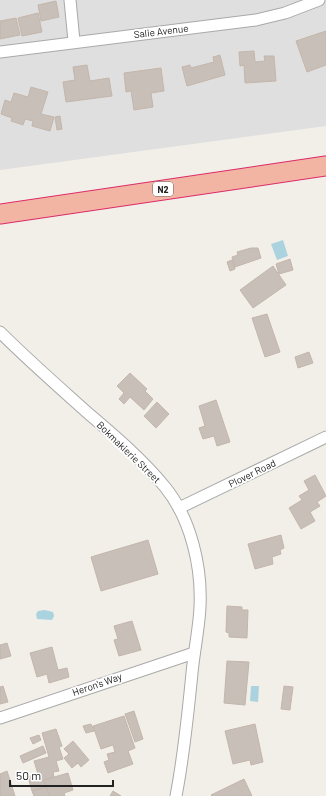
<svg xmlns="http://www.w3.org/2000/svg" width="326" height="796" font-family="Barlow,sans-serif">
  <rect width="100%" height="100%" fill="#f2efe9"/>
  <polygon fill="#e0dfdf" points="0,0 326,0 326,126 0,170"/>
  <g fill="#aad3df">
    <polygon points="283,240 288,256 277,260 271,244"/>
    <polygon points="45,610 53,612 54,616 52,620 37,619 36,614 38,611"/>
    <polygon points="251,686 259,686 258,702 250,701"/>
  </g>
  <g fill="#c7bfb8" stroke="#c4b6ab">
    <polygon points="56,1 59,17 41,21 38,5"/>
    <polygon points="38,13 42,32 22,36 18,18"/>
    <polygon points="16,18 20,35 0,39 0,21"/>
    <polygon points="326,31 326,65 307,72 296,41"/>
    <polygon points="254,51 255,62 265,61 264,56 274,56 276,81 245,83 244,65 240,66 239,52"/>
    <polygon points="220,55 225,75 187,86 182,67 190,65 191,68 214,62 213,57"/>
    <polygon points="87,65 90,81 109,78 112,96 66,102 63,82 75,80 73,67"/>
    <polygon points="161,68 164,91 151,93 153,107 134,110 131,91 126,92 124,73"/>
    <polygon points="31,87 48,92 41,114 54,117 50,131 32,126 33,121 25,119 23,125 11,121 12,118 1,114 5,100 11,102 14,93 28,97"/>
    <polygon points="60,116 62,129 57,130 55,117"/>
    <polygon points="251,248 258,248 261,258 235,267 232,257 238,255 237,252"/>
    <polygon points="290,259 293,270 279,274 276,264"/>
    <polygon points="232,260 235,269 230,271 227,262"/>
    <polygon points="273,266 286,285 253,308 240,290"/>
    <polygon points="267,314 280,352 265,357 252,318"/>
    <polygon points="309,352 313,363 298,368 295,357"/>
    <polygon points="130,373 147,389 145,391 153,399 144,410 130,397 124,404 119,399 124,393 117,386"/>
    <polygon points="216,400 230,442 217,446 214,436 203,439 199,428 205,426 199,406"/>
    <polygon points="157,402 169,414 156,428 144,416"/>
    <polygon points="315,475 326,496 317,502 320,506 310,512 315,521 301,529 289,508 302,500 299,496 309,490 304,481"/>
    <polygon points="281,535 284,548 280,550 281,554 272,557 273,564 255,569 248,544"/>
    <polygon points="148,540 158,574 101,591 91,557"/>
    <polygon points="227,606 242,607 242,610 248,610 247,638 229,637 229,633 226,632"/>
    <polygon points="132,621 141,650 119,656 114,640 118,639 114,626"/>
    <polygon points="7,643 11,656 0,659 0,645"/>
    <polygon points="52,647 58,670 67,668 69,677 49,683 47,674 37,677 30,653"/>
    <polygon points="227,661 249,662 245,705 224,703"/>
    <polygon points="3,686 8,702 0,704 0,687"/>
    <polygon points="284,686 293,687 290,710 281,709"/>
    <polygon points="134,711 143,739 135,742 125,714"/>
    <polygon points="124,716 135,748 128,751 133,764 108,773 104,762 109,760 107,754 115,752 113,745 101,749 93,726"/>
    <polygon points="91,724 94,731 86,733 83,726"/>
    <polygon points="255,724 263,762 251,765 250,760 233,764 225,731"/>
    <polygon points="56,729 62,746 59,747 63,759 56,761 59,771 53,772 54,777 44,780 46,787 32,791 28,777 38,774 34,761 49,757 42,733"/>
    <polygon points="39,735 41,740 33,744 30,738"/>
    <polygon points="73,741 89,760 81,767 78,763 72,768 64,758 69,754 64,749"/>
    <polygon points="43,746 46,753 23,763 20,756"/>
    <polygon points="7,771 15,796 0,796 0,774"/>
    <polygon points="68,773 73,790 64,793 65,796 49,796 44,780"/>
    <polygon points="244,779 252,796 212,796 211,795"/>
    <polygon points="46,787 50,796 34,796 32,791"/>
    <polygon points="113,791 121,796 110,796"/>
  </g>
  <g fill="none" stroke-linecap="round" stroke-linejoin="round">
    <defs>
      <g id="minor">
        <polyline points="70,0 74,41"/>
        <polyline points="0,52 256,20 285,13 319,0"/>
        <path d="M 0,332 C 29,361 59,387 89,414 C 116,437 143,460 165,487 C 191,519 202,567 200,607 C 199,629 194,651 192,673 C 188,714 184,755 176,796"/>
        <polyline points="179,508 326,437"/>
        <polyline points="0,718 194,653"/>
      </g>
      <polyline id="trunk" points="0,214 326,166"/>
    </defs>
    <use href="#minor" stroke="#a9a9a9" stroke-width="13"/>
    <use href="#trunk" stroke="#dc2a67" stroke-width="21"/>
    <use href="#minor" stroke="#fff" stroke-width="11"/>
    <use href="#trunk" stroke="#f2b4a3" stroke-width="19"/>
  </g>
  <g text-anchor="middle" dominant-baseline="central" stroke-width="3.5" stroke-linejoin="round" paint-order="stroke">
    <rect fill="#fff" stroke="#646464" stroke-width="1" x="153" y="182" width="20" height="14" rx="3"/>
    <g font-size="9" font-weight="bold" fill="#222">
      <text x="163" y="189">N2</text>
    </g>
    <g font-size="10" fill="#222" stroke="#fff">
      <text transform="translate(161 31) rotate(-7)">Salie Avenue</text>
      <text transform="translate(129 452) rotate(44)">Bokmakierie Street</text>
      <text transform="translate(252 473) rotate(-26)">Plover Road</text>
      <text transform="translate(97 684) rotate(-19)">Heron's Way</text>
    </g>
  </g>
  <path d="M10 780v6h103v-6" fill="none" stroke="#222222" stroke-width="2"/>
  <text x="16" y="780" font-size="12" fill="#222222" stroke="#ffffff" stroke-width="3" paint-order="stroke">50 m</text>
</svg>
